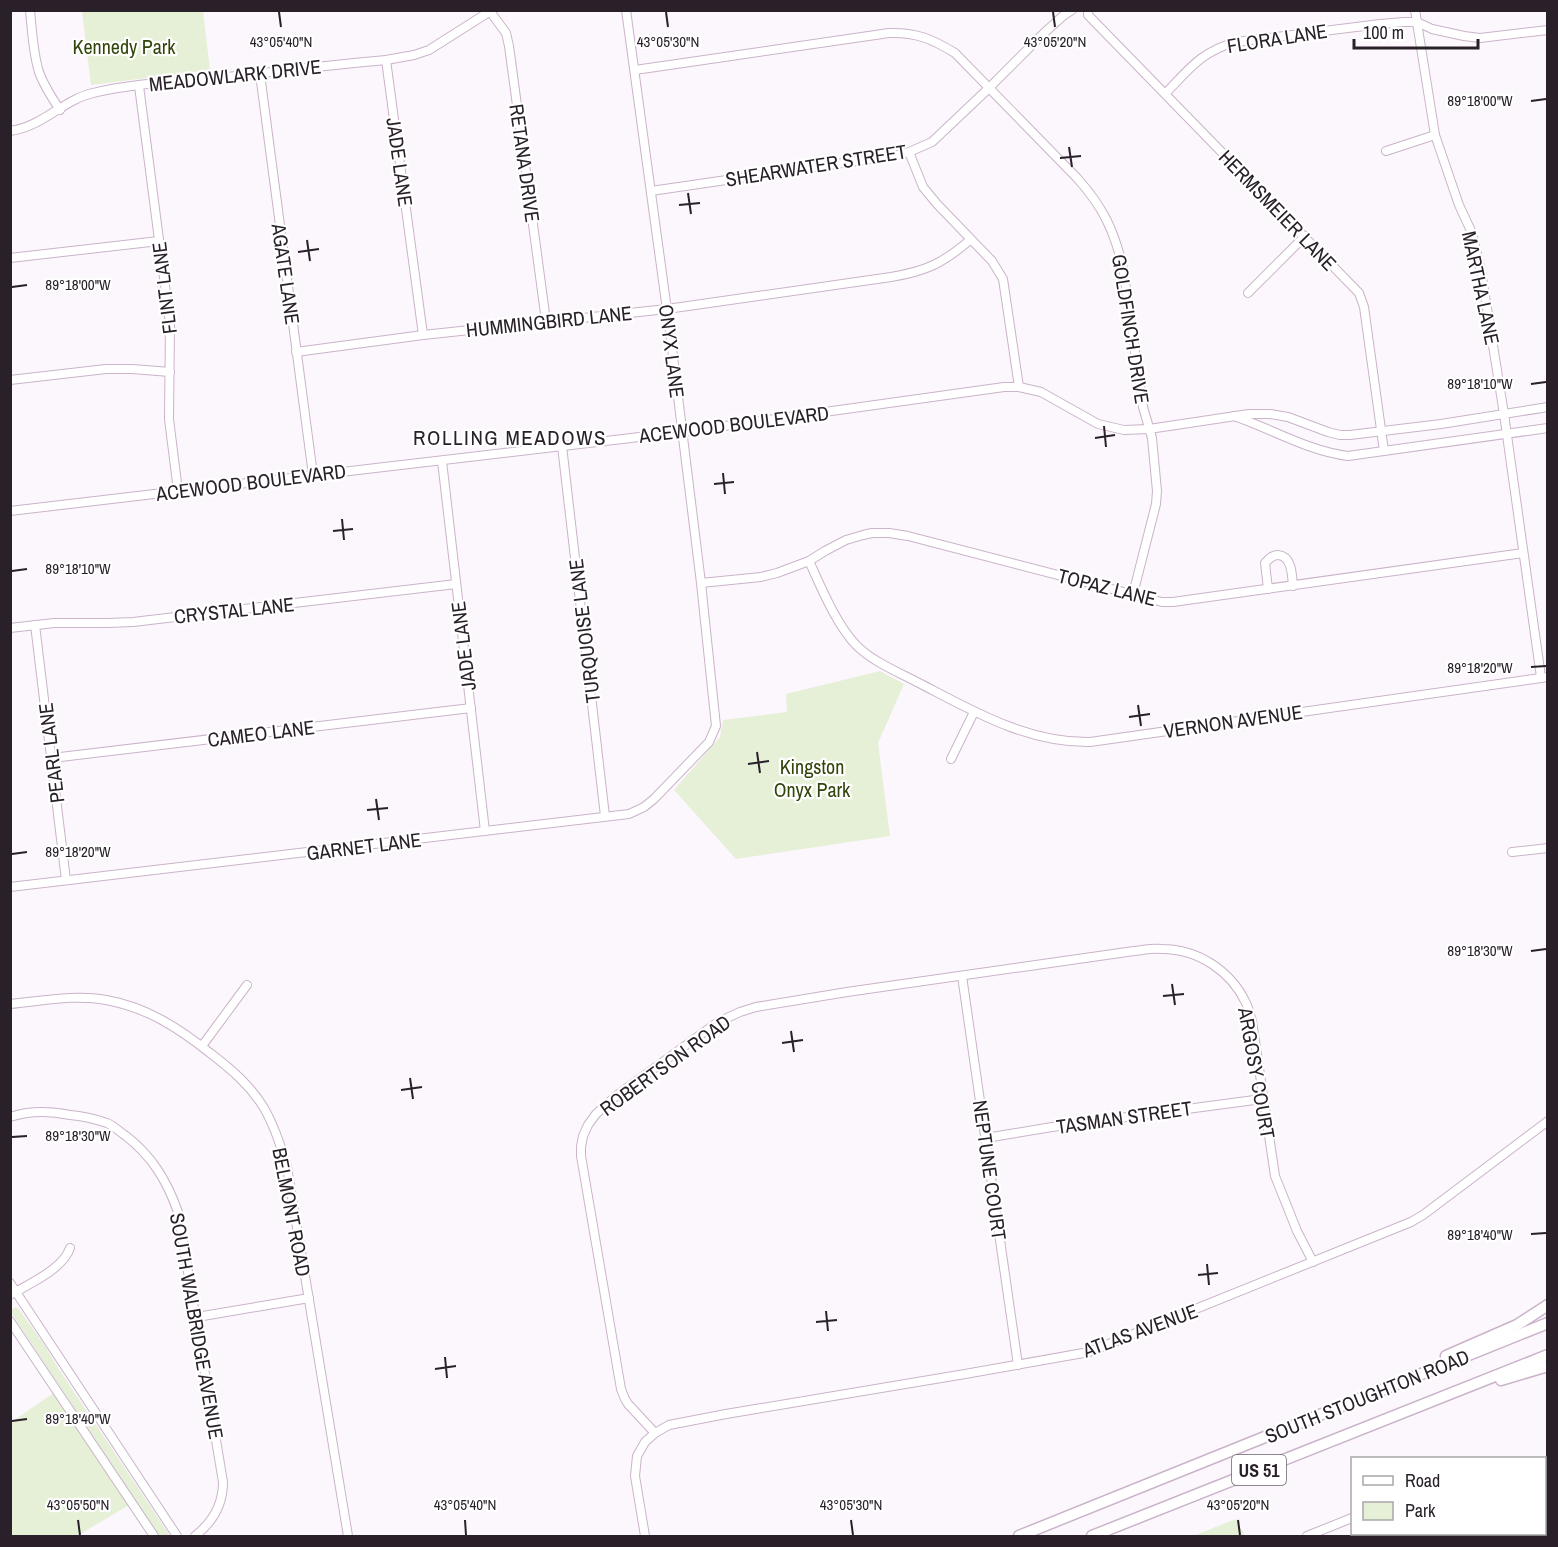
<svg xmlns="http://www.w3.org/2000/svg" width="1558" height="1547" font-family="'Archivo Narrow',sans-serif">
  <rect width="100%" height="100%" fill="#fcf7fc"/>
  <g fill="#e5f0d7">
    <polygon points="82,11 203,11 210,70 91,85"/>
    <polygon points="880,671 904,684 878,743 890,836 736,859 674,790 720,737 723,720 787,712 786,694"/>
    <polygon points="15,1307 18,1308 45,1346 58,1368 170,1536 159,1536 12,1314 12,1310"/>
    <polygon points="55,1392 129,1505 77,1536 11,1536 10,1423"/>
    <polygon points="1236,1519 1245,1536 1193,1536"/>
  </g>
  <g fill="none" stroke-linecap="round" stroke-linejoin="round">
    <defs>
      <g id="minor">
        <path d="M 30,10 C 32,31 33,53 39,72 C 44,86 52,98 60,110"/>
        <polyline points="489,10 506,33 509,46 546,321"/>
        <polyline points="1088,10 1088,15 1359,293 1364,307 1384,451"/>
        <polyline points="1415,10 1435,135 1459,205 1472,233 1481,271 1504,414 1541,677"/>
        <polyline points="386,60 423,335"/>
        <path d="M 635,70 L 889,33 C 916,32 932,39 955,53 L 1077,178 C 1103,207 1114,230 1123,268 L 1143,407 L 1152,438 L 1157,491 L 1156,504 L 1133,594"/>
        <polyline points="260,74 313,475"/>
        <polyline points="139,86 170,324 169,419 178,491"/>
        <path d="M 1166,93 C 1189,69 1202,51 1236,42 L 1380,24 L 1404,22 L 1417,22 L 1432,29 L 1464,36 L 1480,38 L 1548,30"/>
        <path d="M 10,131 C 42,127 63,100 93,93 C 133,83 176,82 217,78 C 273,72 329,65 386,60 L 414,55 L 429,50 L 492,10"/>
        <polyline points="1386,151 1435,135"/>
        <polyline points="909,152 923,187 937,204 992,261 1003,279 1019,387"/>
        <polyline points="651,191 898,155 909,152 932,142 989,88 1044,33 1064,15 1072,10"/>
        <polyline points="10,258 159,241"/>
        <polyline points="1248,293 1305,236"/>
        <path d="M 296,352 L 423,335 L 667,309 L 891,277 C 927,271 943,263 970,240"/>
        <polyline points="10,380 106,369 132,369 170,372"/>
        <path d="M 1234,416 C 1272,429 1308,451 1348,456 L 1548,428"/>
        <polyline points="562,446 605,816"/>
        <polyline points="442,461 485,831"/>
        <polyline points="10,511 682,432 1004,387 1019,387 1041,392 1098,424 1124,430 1149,429 1249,414 1270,414 1288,417 1328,432 1340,435 1350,435 1441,424 1548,407"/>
        <path d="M 809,561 C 821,587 836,624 856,645 C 873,662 898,672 919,683 C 973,711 1027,743 1090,742 L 1548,677"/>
        <polyline points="701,583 761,577 777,573 809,561 825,551 846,540 863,535 872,533 889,533 908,536 1162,602 1173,602 1523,553"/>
        <path d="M 1268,589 L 1265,563 C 1269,559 1272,555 1278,555 C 1292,556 1292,575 1293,586"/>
        <polyline points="35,625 66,880"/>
        <polyline points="10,628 54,623 108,623 133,622 456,584"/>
        <polyline points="52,758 471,708"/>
        <polyline points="951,759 974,712"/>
        <polyline points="1512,852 1548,848"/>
        <polyline points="10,887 629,814 644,807 654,799 709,742 716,726 701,583 670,332 626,10"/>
        <polyline points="962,976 1018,1365"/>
        <path d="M 10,1004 C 42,1001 75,994 106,1000 C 146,1007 179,1028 210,1053 C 231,1069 250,1085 264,1108 C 275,1127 281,1146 287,1167 L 348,1536"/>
        <polyline points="202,1046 247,985"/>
        <path d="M 10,1117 C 31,1110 50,1111 70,1115 C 83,1116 95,1119 107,1123 C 114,1126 120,1132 126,1136 C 152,1156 167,1181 178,1212 L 223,1482 C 223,1505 213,1522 195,1536"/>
        <polyline points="986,1138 1052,1127 1262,1099"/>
        <polyline points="10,1283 177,1536"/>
        <path d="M 10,1295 C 29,1284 63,1269 70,1248"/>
        <polyline points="197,1317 309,1298"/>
        <polyline points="10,1321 154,1536"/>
        <path d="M 655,1433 L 628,1404 L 625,1399 L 621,1389 L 581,1156 L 581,1147 L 583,1136 L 588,1125 L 596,1114 L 616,1096 L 718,1022 L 740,1012 L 756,1007 L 847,992 L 1134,951 C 1143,950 1153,948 1162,949 C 1198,949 1231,971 1246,1003 C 1249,1009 1250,1015 1252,1021 L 1275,1176 L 1297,1231 L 1313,1262"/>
        <polyline points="1382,1534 1382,1536"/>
        <polyline points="1496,1534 1497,1536"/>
        <polyline points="645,1536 635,1476 637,1456 645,1442 655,1433 669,1425 726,1414 965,1374 1089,1352 1411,1222 1423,1215 1548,1121"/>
        <polyline points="1307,1536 1352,1518"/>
      </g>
      <g id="major">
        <polyline points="1446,1356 1517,1325 1548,1305"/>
        <polyline points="1501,1380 1548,1366"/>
        <polyline points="1019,1536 1548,1323"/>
        <polyline points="1092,1536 1548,1355"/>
      </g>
    </defs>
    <use href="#minor" stroke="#cab3cb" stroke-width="10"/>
    <use href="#major" stroke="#cab3cb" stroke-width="13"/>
    <use href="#minor" stroke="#fff" stroke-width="8"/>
    <use href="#major" stroke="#fff" stroke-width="10"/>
  </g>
  <path fill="none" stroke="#292029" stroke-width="2" d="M 279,12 L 281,27M 666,12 L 668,27M 1053,12 L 1055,27M 1531,101 L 1546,99M 1069,147 L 1072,167M 1060,158 L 1081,156M 688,193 L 691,214M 679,205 L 700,203M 307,240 L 310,261M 298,252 L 319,249M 12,287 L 27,285M 1531,384 L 1546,382M 1104,426 L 1106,447M 1095,438 L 1115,435M 723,473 L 725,494M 714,484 L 734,482M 342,519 L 344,540M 333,531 L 353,529M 12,571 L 27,569M 1531,667 L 1546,666M 1138,705 L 1141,726M 1129,717 L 1150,714M 757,752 L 760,773M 748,764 L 769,761M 376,799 L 379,820M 367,810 L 388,808M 12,854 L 27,852M 1531,951 L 1546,949M 1172,984 L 1175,1005M 1163,996 L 1184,994M 791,1031 L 794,1052M 782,1043 L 803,1040M 410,1078 L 413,1099M 401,1090 L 422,1087M 12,1137 L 27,1136M 1531,1234 L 1546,1233M 1207,1264 L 1209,1285M 1198,1275 L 1218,1273M 826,1311 L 828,1331M 816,1322 L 837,1320M 445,1357 L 447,1378M 435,1369 L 456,1366M 12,1421 L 27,1419M 78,1520 L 80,1535M 465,1520 L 466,1535M 851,1520 L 853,1535M 1238,1520 L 1240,1535"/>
  <g text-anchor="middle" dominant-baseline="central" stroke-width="4.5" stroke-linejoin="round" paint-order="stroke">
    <rect fill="#fff" stroke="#696369" stroke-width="1.5" x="1232" y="1455" width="54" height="30" rx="4.5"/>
    <g font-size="18" font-weight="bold" fill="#292029">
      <text x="1259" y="1470">US 51</text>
    </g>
    <g font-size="20" fill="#292029" stroke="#fff">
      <text transform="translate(1277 38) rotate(-9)">FLORA LANE</text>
      <text transform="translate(235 75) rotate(-6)">MEADOWLARK DRIVE</text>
      <text transform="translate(400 162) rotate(82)">JADE LANE</text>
      <text transform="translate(525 163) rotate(82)">RETANA DRIVE</text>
      <text transform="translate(816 165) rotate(-9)">SHEARWATER STREET</text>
      <text transform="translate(1278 210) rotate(46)">HERMSMEIER LANE</text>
      <text transform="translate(286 274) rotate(82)">AGATE LANE</text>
      <text transform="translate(164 288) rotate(-97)">FLINT LANE</text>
      <text transform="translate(1481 288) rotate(78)">MARTHA LANE</text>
      <text transform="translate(549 321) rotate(-6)">HUMMINGBIRD LANE</text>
      <text transform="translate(1131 329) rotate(81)">GOLDFINCH DRIVE</text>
      <text transform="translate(672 351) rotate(83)">ONYX LANE</text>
      <text transform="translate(734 424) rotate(-7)">ACEWOOD BOULEVARD</text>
      <text transform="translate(251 482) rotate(-7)">ACEWOOD BOULEVARD</text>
      <text transform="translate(1107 587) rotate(14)">TOPAZ LANE</text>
      <text transform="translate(234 610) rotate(-6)">CRYSTAL LANE</text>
      <text transform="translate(584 631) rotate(-97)">TURQUOISE LANE</text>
      <text transform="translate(463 646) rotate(-97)">JADE LANE</text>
      <text transform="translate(1233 721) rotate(-8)">VERNON AVENUE</text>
      <text transform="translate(261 733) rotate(-7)">CAMEO LANE</text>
      <text transform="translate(51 753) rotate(-97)">PEARL LANE</text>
      <text transform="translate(364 846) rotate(-7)">GARNET LANE</text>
      <text transform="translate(665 1065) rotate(-36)">ROBERTSON ROAD</text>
      <text transform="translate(1257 1073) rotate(80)">ARGOSY COURT</text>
      <text transform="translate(1124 1117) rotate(-8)">TASMAN STREET</text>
      <text transform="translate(990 1170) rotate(82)">NEPTUNE COURT</text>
      <text transform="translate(292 1212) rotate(79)">BELMONT ROAD</text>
      <text transform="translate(197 1326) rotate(80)">SOUTH WALBRIDGE AVENUE</text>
      <text transform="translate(1140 1330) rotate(-20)">ATLAS AVENUE</text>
      <text transform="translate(1367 1396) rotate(-22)">SOUTH STOUGHTON ROAD</text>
    </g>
    <g font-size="20" fill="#314409" stroke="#fff">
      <text x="124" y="46">Kennedy Park</text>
      <text x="812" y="766">Kingston<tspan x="812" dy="23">Onyx Park</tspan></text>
    </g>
    <g font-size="21" letter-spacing="1.5" fill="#292029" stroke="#fff">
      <text x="510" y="437">ROLLING MEADOWS</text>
    </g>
  </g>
  <g font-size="15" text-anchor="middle" fill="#292029" stroke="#fff" stroke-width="4.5" stroke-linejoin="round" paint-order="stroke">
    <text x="281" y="47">43°05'40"N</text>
    <text x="668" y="47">43°05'30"N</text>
    <text x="1055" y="47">43°05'20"N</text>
    <text x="1480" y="106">89°18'00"W</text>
    <text x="78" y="290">89°18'00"W</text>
    <text x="1480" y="389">89°18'10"W</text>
    <text x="78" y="574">89°18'10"W</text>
    <text x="1480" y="673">89°18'20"W</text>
    <text x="78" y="857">89°18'20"W</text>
    <text x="1480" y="956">89°18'30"W</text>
    <text x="78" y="1141">89°18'30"W</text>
    <text x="1480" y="1240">89°18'40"W</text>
    <text x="78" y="1424">89°18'40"W</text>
    <text x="78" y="1510">43°05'50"N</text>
    <text x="465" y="1510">43°05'40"N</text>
    <text x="851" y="1510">43°05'30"N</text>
    <text x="1238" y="1510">43°05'20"N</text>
  </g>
  <rect width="1558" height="1547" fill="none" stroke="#292029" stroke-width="24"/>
  <rect x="1351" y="1457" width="195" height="78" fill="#ffffff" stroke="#a9a6a9" stroke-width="1.5"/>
  <rect x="1363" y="1476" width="30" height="9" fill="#ffffff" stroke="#a9a6a9" stroke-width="1.5"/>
  <text x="1405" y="1487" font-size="18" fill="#292029">Road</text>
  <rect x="1363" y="1502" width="30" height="18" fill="#e5f0d7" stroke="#a9a6a9" stroke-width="1.5"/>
  <text x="1405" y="1517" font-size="18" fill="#292029">Park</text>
  <path d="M1354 39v9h124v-9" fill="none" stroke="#292029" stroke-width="3"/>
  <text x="1363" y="39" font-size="18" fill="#292029" stroke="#ffffff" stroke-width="4.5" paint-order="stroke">100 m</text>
</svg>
